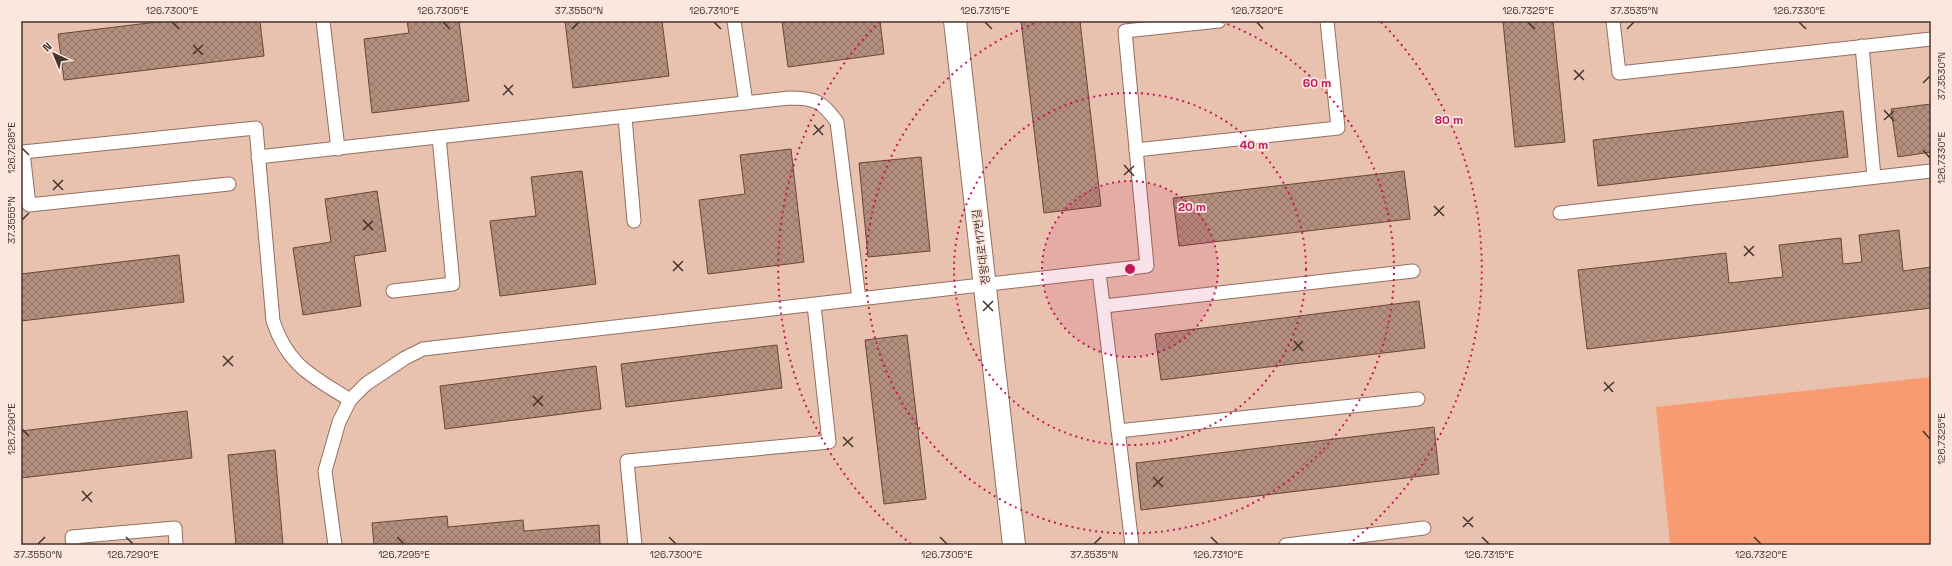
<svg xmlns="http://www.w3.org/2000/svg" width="1952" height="566" font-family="'Space Grotesk','Noto Sans KR',sans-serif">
  <defs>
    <pattern id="building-cross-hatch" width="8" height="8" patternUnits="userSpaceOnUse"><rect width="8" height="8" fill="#b48e7d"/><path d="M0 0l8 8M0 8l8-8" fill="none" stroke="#947567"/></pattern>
  </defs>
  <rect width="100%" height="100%" fill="#e9c1af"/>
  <polygon fill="#f99b70" points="1931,377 1931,545 1670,545 1656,407"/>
  <g fill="url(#building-cross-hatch)" stroke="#684737">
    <polygon points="165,21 260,21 264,56 64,80 58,34"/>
    <polygon points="407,21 459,21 469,101 372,113 364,39 409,33"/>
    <polygon points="565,21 662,21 669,76 573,88"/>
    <polygon points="782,21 880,21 884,54 788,67"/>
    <polygon points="1021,21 1080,21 1101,206 1044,213"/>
    <polygon points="1503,21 1553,21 1565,142 1515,147"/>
    <polygon points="1931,104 1931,152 1898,157 1891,109"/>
    <polygon points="1843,111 1848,157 1598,186 1593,140"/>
    <polygon points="791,149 804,262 708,274 699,200 745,194 740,155"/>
    <polygon points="921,157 930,251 868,257 859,163"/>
    <polygon points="582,171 596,284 500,296 490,221 536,216 531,177"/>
    <polygon points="1404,171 1410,219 1179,246 1173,198"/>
    <polygon points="377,191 386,251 354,256 361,306 303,315 293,248 331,242 325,199"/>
    <polygon points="1899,230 1903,271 1931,267 1931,308 1587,349 1578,270 1726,253 1729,283 1783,277 1779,245 1841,238 1843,264 1862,262 1859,235"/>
    <polygon points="179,255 184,302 21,321 21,274"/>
    <polygon points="1419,301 1425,348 1161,380 1155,334"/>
    <polygon points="907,335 926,499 884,504 865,340"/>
    <polygon points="777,345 782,388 626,407 621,364"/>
    <polygon points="596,366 601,409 445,429 440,386"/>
    <polygon points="187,411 192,458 21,478 21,431"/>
    <polygon points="1434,427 1439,474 1141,510 1136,463"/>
    <polygon points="275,450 283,545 236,545 228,455"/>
    <polygon points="447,516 448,527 523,520 524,531 599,525 600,545 374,545 372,523"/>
  </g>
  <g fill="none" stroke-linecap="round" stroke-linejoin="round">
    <defs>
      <g id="lane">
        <polyline points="323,21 338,149"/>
        <polyline points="734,21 746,103"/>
        <polyline points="1613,21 1619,73 1931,39"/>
        <polyline points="1862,46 1874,177"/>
        <polyline points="625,117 634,221"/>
        <polyline points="1136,150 1338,128 1327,21"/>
        <path d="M 258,157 L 789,98 C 815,98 822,101 837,122 L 859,299"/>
        <path d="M 229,184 L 29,205 L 23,152 L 256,128 L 273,321 C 288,366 312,376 350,400"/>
        <polyline points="1560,213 1931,171"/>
        <polyline points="1099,272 1132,545"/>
        <polyline points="393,291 453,284 439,137"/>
        <polyline points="1104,306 1413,271"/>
        <polyline points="1118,431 1418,399"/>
        <polyline points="73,545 72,537 175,528 176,545"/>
        <polyline points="335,545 325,471 339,422 350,400 366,384 405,358 423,349 1147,266 1125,31 1219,21"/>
        <polyline points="635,545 627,461 829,442 814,305"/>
        <polyline points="1286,545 1424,528"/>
      </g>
      <polyline id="secondary" points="955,21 1014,545"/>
    </defs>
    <use href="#lane" stroke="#936f5f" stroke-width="15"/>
    <use href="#secondary" stroke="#936f5f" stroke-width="24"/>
    <use href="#lane" stroke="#fff" stroke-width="13"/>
    <use href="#secondary" stroke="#fff" stroke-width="22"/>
  </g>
  <path fill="none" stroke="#44342d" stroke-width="1.5" d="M 172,22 L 179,29M 443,22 L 450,29M 714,22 L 721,29M 985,22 L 992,29M 1257,22 L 1263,29M 1528,22 L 1535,29M 1799,22 L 1806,29M 572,29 L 579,22M 1627,29 L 1634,22M 193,45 L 203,55M 193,54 L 203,45M 1574,70 L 1584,80M 1574,80 L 1584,70M 1923,83 L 1930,76M 504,85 L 513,95M 503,95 L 513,85M 1884,110 L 1894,121M 1884,120 L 1894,111M 814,125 L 823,135M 813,135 L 824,125M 22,148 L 29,155M 1923,150 L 1930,158M 1124,165 L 1134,176M 1124,175 L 1134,166M 53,180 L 63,190M 53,190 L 63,180M 1434,206 L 1444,216M 1434,216 L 1444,206M 22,220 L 29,213M 363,220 L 373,230M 363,230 L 373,221M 1744,246 L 1754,256M 1744,256 L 1754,246M 673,261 L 683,271M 673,271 L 683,261M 983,301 L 993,311M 983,311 L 993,301M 1294,341 L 1303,351M 1293,351 L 1303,341M 223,356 L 233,366M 223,366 L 233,356M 1604,382 L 1613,392M 1604,391 L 1614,382M 533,396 L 543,406M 533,406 L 543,396M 22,429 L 29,436M 1923,431 L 1930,439M 843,437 L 853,447M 843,446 L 853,437M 1153,477 L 1163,487M 1153,487 L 1163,477M 82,491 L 92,502M 82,501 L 92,492M 1463,517 L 1473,527M 1463,527 L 1473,517M 126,537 L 133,544M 397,537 L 404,544M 669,537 L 676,544M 940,537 L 947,544M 1211,537 L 1218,544M 1482,537 L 1489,544M 1754,537 L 1761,544M 38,544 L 45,537M 1094,544 L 1101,537"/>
  <circle cx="1130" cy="269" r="88" fill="#c2185b" fill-opacity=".12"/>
  <g fill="none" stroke="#c2185b" stroke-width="2" stroke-dasharray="2 4">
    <circle cx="1130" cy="269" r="88"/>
    <circle cx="1130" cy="269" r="176"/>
    <path d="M1222 22A264 264 0 1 1 1038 22"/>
    <path d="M911 544A352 352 0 0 1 879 22M1381 22A352 352 0 0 1 1349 544"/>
  </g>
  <g text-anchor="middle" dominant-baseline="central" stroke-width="3.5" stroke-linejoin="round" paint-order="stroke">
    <g font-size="11" fill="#44342d" stroke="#fce7de">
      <text transform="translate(981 247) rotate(-97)">정왕대로117번길</text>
    </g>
  </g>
  <circle cx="1130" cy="269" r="6" fill="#c2185b" stroke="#fce7de" stroke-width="2"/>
  <g font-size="12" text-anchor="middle" font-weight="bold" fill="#c2185b" stroke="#fce7de" stroke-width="3.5" stroke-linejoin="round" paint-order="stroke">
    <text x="1317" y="87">60 m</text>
    <text x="1449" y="124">80 m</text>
    <text x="1254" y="149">40 m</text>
    <text x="1192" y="211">20 m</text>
  </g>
  <rect width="1952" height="566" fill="none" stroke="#fce7de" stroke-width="44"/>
  <g transform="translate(54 54) rotate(316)" stroke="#fce7de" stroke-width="3" paint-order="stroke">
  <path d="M0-3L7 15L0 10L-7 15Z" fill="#44342d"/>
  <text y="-6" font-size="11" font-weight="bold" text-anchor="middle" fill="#44342d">N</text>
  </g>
  <rect x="22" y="22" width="1908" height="522" fill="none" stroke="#44342d" stroke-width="1.5"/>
  <g font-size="10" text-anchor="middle" fill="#44342d">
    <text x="172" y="14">126.7300°E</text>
    <text x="443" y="14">126.7305°E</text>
    <text x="579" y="14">37.3550°N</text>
    <text x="714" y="14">126.7310°E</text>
    <text x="985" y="14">126.7315°E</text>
    <text x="1257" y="14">126.7320°E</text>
    <text x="1528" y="14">126.7325°E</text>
    <text x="1634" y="14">37.3535°N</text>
    <text x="1799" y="14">126.7330°E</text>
    <text transform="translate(1941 76) rotate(-90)" y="4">37.3530°N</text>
    <text transform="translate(11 148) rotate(-90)" y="4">126.7295°E</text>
    <text transform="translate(1941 158) rotate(-90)" y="4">126.7330°E</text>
    <text transform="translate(11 220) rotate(-90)" y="4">37.3555°N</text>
    <text transform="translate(11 429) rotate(-90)" y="4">126.7290°E</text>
    <text transform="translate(1941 439) rotate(-90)" y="4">126.7325°E</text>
    <text x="38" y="558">37.3550°N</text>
    <text x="133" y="558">126.7290°E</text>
    <text x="404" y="558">126.7295°E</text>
    <text x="676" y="558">126.7300°E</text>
    <text x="947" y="558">126.7305°E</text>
    <text x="1094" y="558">37.3535°N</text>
    <text x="1218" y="558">126.7310°E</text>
    <text x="1489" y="558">126.7315°E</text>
    <text x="1761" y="558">126.7320°E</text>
  </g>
</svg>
